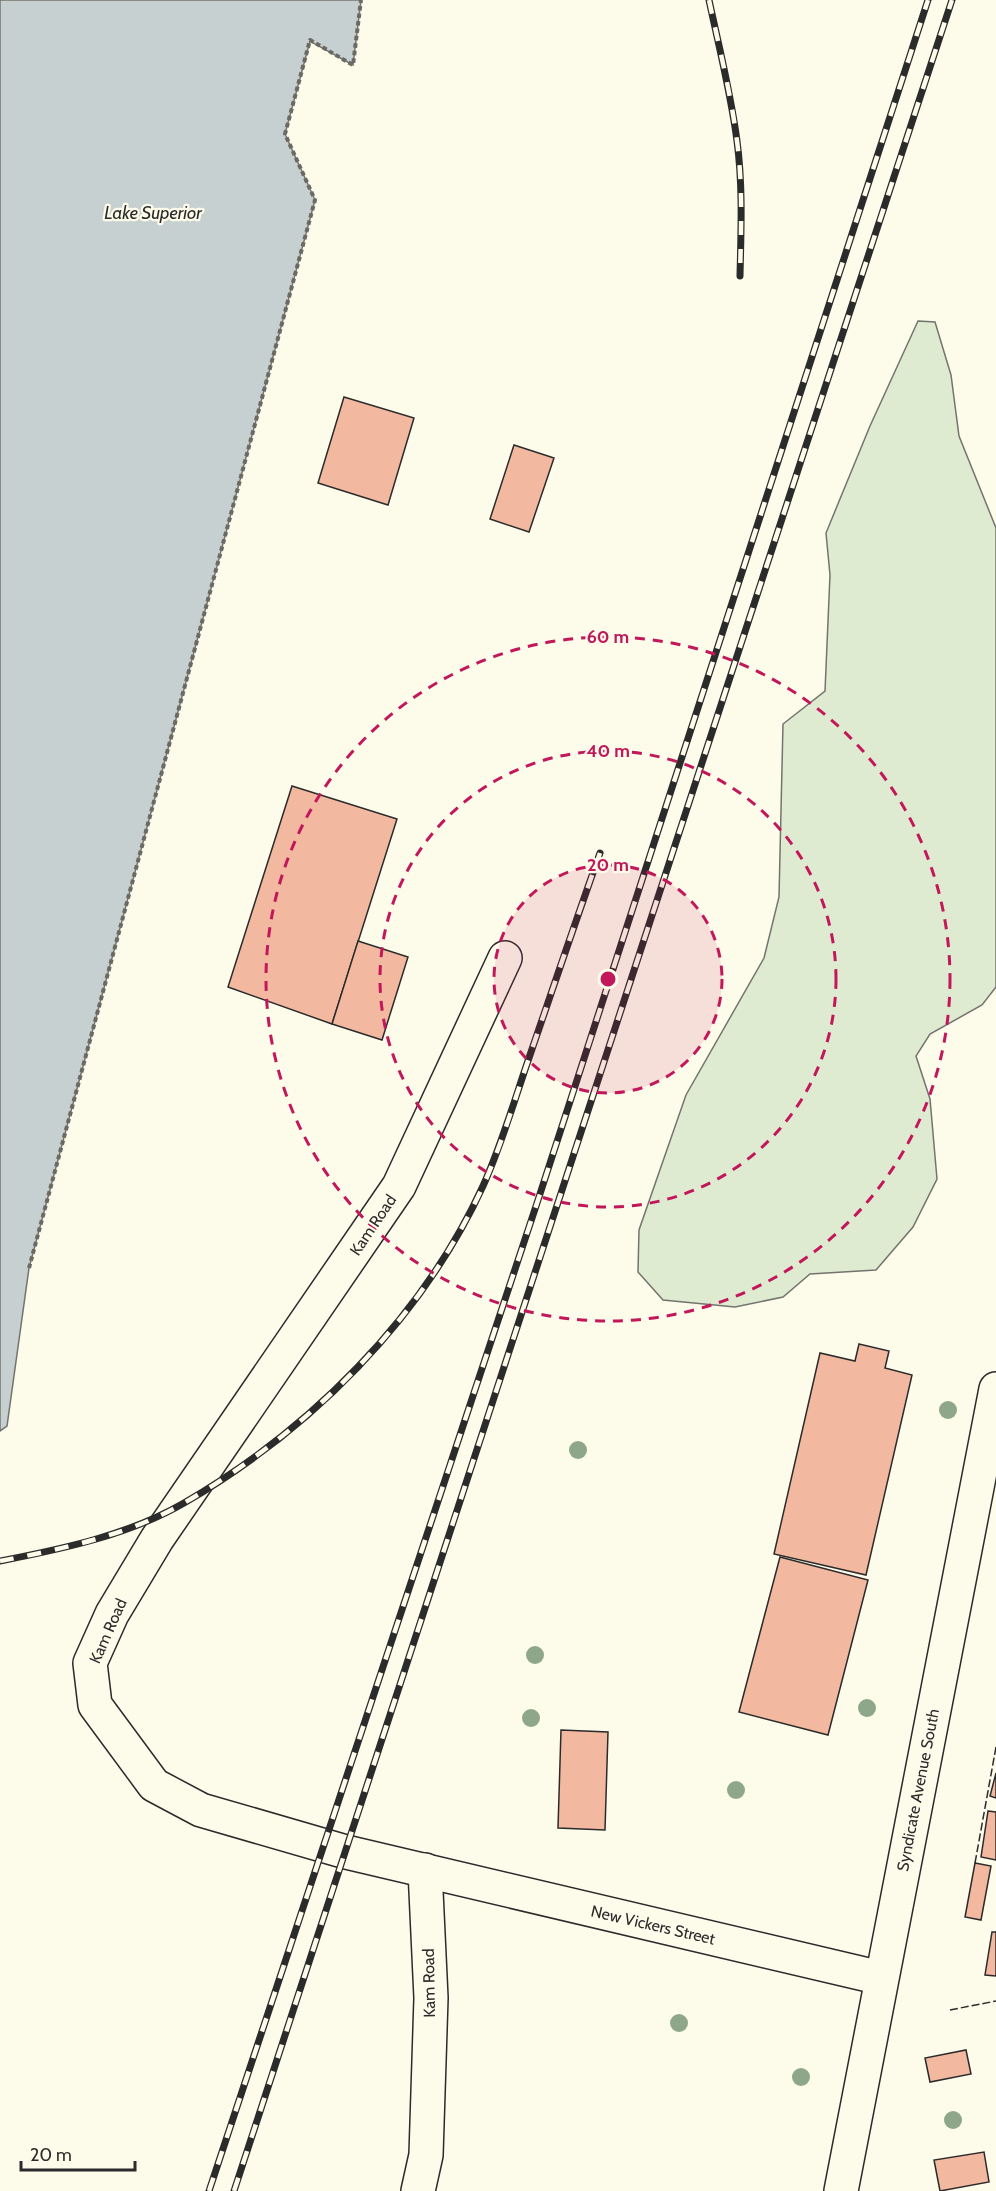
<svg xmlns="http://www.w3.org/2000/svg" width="996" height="2191" font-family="Cabin,sans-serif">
  <rect width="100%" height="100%" fill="#fdfbea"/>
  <polygon fill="#deebd1" stroke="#74746e" stroke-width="1.5" points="918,321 935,322 951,375 959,436 996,528 996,987 982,1005 930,1034 916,1056 930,1099 937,1179 913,1227 876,1270 810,1274 783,1297 735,1307 663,1300 638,1272 639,1230 686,1095 764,958 779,897 783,724 825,691 830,575 826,533 870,426"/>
  <polygon fill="#c7d0d0" stroke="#74746e" stroke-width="1.5" points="0,0 361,0 353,65 310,41 285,134 315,200 29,1268 7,1426 0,1431"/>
  <g fill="#f2b8a0" stroke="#2b2b2b" stroke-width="1.5">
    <polygon points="344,397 414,418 388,505 318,483"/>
    <polygon points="514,445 554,458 529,532 490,519"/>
    <polygon points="292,786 397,819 332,1024 228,987"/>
    <polygon points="358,941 408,957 382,1040 332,1024"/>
    <polygon points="859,1344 889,1351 885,1368 912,1375 866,1575 774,1554 820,1353 855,1361"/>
    <polygon points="780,1557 868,1580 828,1735 739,1712"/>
    <polygon points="561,1730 608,1732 605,1830 558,1828"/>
    <polygon points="996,1773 996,1798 990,1796"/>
    <polygon points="988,1811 996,1812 996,1860 981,1857"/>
    <polygon points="975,1863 991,1866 981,1920 965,1917"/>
    <polygon points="992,1932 996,1932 996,1976 985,1975"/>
    <polygon points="966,2050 971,2074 930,2082 925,2058"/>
    <polygon points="984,2152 989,2182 940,2191 934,2160"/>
  </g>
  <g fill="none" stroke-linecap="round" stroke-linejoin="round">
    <defs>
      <g id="street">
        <polyline points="505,958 399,1186 157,1539 112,1614 90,1663 95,1705 154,1785 201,1810 346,1852 881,1978"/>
        <polyline points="418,2191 426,2155 431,1998 425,1870"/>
      </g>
      <polyline id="secondary" points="841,2191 996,1389"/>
    </defs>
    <use href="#street" stroke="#2b2b2b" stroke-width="36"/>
    <use href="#secondary" stroke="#2b2b2b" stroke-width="36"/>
    <polyline stroke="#6a6964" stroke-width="4" stroke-dasharray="4.5 3" stroke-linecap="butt" points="29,1268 315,200 285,134 310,40 353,65 361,0"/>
    <use href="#street" stroke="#fdfbea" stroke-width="33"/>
    <use href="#secondary" stroke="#fdfbea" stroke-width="33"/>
    <defs>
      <g id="rail">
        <path d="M 709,0 C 719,47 731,94 737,141 C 743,186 741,231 740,276"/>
        <path d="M 0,1561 C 62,1549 129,1535 184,1503 C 310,1430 422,1319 483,1186 C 502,1144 515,1098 530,1055 C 553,988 576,920 600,853"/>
        <polyline points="209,2191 539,1197 928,0"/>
        <polyline points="234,2191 952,0"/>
      </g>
    </defs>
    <use href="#rail" stroke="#2b2b2b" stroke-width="7"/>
    <use href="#rail" stroke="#fdfbea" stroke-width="4.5" stroke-dasharray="14" stroke-linecap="butt"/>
    <g stroke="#2b2b2b" stroke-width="1.5" stroke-dasharray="8 3" stroke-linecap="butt">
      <polyline points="975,1863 996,1747"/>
      <polyline points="950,2010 996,2001"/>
    </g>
  </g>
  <g fill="#8ea78a">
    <circle cx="948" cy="1410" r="9"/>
    <circle cx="578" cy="1450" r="9"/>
    <circle cx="535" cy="1655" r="9"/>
    <circle cx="867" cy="1708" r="9"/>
    <circle cx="531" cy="1718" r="9"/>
    <circle cx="736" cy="1790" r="9"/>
    <circle cx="679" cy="2023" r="9"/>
    <circle cx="801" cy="2077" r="9"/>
    <circle cx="953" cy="2120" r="9"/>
  </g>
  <circle cx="608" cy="979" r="114" fill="#c2185b" fill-opacity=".12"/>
  <g fill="none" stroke="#c2185b" stroke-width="3" stroke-dasharray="10 8">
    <circle cx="608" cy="979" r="114"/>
    <circle cx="608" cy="979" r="228"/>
    <circle cx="608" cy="979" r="342"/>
  </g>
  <g text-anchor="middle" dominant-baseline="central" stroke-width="4.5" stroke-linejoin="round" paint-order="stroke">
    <g font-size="16" fill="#2b2b2b" stroke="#fdfbea">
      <text transform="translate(373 1225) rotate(-56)">Kam Road</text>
      <text transform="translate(108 1631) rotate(-66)">Kam Road</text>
      <text transform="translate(918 1790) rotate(-79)">Syndicate Avenue South</text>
      <text transform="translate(653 1925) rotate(13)">New Vickers Street</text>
      <text transform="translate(429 1983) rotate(-91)">Kam Road</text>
    </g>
    <g font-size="18" font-style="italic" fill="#2b2b2b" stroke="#fdfbea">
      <text x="153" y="213">Lake Superior</text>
    </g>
  </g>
  <circle cx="608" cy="979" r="9" fill="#c2185b" stroke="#fdfbea" stroke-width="3"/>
  <g font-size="18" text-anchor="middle" font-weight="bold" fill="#c2185b" stroke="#fdfbea" stroke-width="4.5" stroke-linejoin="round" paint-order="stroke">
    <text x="608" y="643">60 m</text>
    <text x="608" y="757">40 m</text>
    <text x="608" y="871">20 m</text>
  </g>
  <path d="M21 2161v9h114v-9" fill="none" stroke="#2b2b2b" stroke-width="3"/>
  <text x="30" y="2161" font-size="18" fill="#2b2b2b" stroke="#fdfbea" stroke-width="4.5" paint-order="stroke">20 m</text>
</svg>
